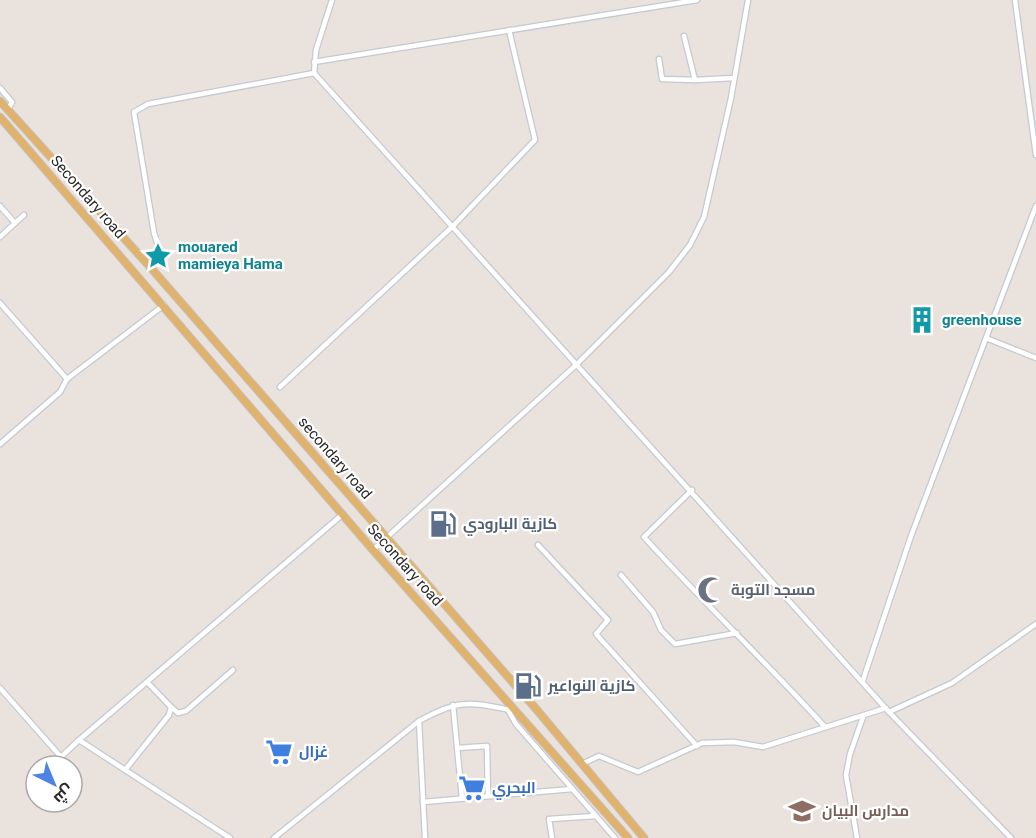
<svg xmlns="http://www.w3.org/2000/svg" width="1036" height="838" font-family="Roboto,Cairo,sans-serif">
  <rect width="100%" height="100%" fill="#eae2dd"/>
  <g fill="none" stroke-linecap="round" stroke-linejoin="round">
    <defs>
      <g id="street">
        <polyline points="1015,0 1036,155"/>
        <polyline points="684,36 695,80 734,78"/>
        <polyline points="659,59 662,79 695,80"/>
        <polyline points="314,62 697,0"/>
        <polyline points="314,73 889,712 1011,838"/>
        <polyline points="0,88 12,102 8,110"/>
        <polyline points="0,206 15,223 0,237"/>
        <polyline points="15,223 24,215"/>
        <polyline points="151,268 159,249 154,233 134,112 148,104 314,73 316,50 332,0"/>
        <polyline points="0,303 67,379 164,305"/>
        <polyline points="986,338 1036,358"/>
        <polyline points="280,387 453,226 535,140 509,30"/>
        <polyline points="0,444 60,392 67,379"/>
        <path d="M 692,490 L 644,537 C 703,602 766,662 825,727"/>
        <polyline points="538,545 608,620 596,634 697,746"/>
        <polyline points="373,550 576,365 669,272 690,245 704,217 731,98 748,0"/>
        <polyline points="621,575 653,612 661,630 675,644 737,633"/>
        <polyline points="863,680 911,536 1036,206"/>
        <polyline points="0,688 61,757 79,740 230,838"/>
        <polyline points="453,705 462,798"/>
        <polyline points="171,707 178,713 186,711 233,670"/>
        <polyline points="508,710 516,724 615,838"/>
        <polyline points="889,712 952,683 1036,624"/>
        <polyline points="419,721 425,838"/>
        <polyline points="79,740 343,514"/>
        <polyline points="457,748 487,746 488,796"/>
        <polyline points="582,764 599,756 638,772 702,743 734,742 763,747 886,708"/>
        <polyline points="125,770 169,715 171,707 147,682"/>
        <polyline points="423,802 572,789"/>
        <path d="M 274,838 L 419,721 C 460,698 471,702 515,711"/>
        <polyline points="552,838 549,819 596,816"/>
        <polyline points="857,838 846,775 850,754 863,717"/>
      </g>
      <g id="primary">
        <polyline points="0,101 151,268 537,710 644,838"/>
        <polyline points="0,117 373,550 628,838"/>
      </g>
    </defs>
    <use href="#street" stroke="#c4c9d2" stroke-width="7"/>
    <use href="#primary" stroke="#c3c3c3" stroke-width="9"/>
    <use href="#street" stroke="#fff" stroke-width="4.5"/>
    <use href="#primary" stroke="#e1b26b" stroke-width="7"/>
  </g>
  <defs>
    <symbol id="sight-bare" viewBox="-9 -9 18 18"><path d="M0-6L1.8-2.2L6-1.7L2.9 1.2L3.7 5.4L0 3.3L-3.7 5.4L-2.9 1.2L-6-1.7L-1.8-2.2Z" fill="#0f9aa8" stroke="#fff" stroke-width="2.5" paint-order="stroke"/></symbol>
    <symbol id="building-bare" viewBox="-9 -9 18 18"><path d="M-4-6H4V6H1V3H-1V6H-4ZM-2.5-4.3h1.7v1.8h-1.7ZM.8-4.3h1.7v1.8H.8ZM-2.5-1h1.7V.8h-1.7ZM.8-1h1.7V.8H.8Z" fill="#0f9aa8" stroke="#fff" stroke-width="2.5" paint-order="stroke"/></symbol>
    <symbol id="fuel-bare" viewBox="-9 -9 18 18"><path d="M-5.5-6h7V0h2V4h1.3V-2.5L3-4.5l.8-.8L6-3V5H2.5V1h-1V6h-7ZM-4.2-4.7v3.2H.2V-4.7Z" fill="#5c6f8a" stroke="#fff" stroke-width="2.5" paint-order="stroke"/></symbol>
    <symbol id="mosque-bare" viewBox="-9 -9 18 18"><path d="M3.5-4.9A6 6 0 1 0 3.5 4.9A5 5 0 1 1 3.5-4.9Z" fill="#6b7280" stroke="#fff" stroke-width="2.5" paint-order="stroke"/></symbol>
    <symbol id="supermarket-bare" viewBox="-9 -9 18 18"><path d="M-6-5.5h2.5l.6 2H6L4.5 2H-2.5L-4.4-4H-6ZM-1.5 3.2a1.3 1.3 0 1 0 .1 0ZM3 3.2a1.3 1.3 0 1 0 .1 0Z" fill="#3f7fe0" stroke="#fff" stroke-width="2.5" paint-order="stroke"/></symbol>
    <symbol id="school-bare" viewBox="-9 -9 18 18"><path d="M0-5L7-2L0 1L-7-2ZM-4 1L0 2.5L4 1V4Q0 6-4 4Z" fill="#8d6e63" stroke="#fff" stroke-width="2.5" paint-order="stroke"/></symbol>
  </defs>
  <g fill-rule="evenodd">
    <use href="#sight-bare" x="139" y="237" width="38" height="38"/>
    <use href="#building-bare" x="903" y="301" width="38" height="38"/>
    <use href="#fuel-bare" x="424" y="505" width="38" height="38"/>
    <use href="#mosque-bare" x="692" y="571" width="38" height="38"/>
    <use href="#fuel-bare" x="509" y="667" width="38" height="38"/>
    <use href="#supermarket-bare" x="260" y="733" width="38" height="38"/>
    <use href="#supermarket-bare" x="453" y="769" width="38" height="38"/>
    <use href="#school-bare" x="783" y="792" width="38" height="38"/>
  </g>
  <g text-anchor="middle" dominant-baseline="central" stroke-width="4.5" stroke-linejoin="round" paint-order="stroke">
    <g font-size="15" fill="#292929" stroke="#fff">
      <text transform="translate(88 197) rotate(49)">Secondary road</text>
      <text transform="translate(335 458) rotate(49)">secondary road</text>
      <text transform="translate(405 565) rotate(48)">Secondary road</text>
    </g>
    <g font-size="15" font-weight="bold" fill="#0d838f" stroke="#fff" text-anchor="start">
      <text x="178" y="247">mouared<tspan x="178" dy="17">mamieya Hama</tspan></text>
      <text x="942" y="320">greenhouse</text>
    </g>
    <g font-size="15" font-weight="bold" fill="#4e5e75" stroke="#fff" text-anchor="start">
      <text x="463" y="524">كازية البارودي</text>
      <text x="548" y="686">كازية النواعير</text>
    </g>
    <g font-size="15" font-weight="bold" fill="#5b616d" stroke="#fff" text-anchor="start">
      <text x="731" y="590">مسجد التوبة</text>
    </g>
    <g font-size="15" font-weight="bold" fill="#366cbe" stroke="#fff" text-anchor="start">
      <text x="299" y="752">غزال</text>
      <text x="492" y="788">البحري</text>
    </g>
    <g font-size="15" font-weight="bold" fill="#785e54" stroke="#fff" text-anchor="start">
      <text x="822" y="811">مدارس البيان</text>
    </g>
  </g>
  <g transform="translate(54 784) rotate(137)"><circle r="28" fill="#ffffff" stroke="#a9a9a9" stroke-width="1.5"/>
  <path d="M0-4.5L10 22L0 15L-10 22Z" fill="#4e83e6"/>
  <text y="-9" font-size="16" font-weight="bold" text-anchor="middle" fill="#292929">ش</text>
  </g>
</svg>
